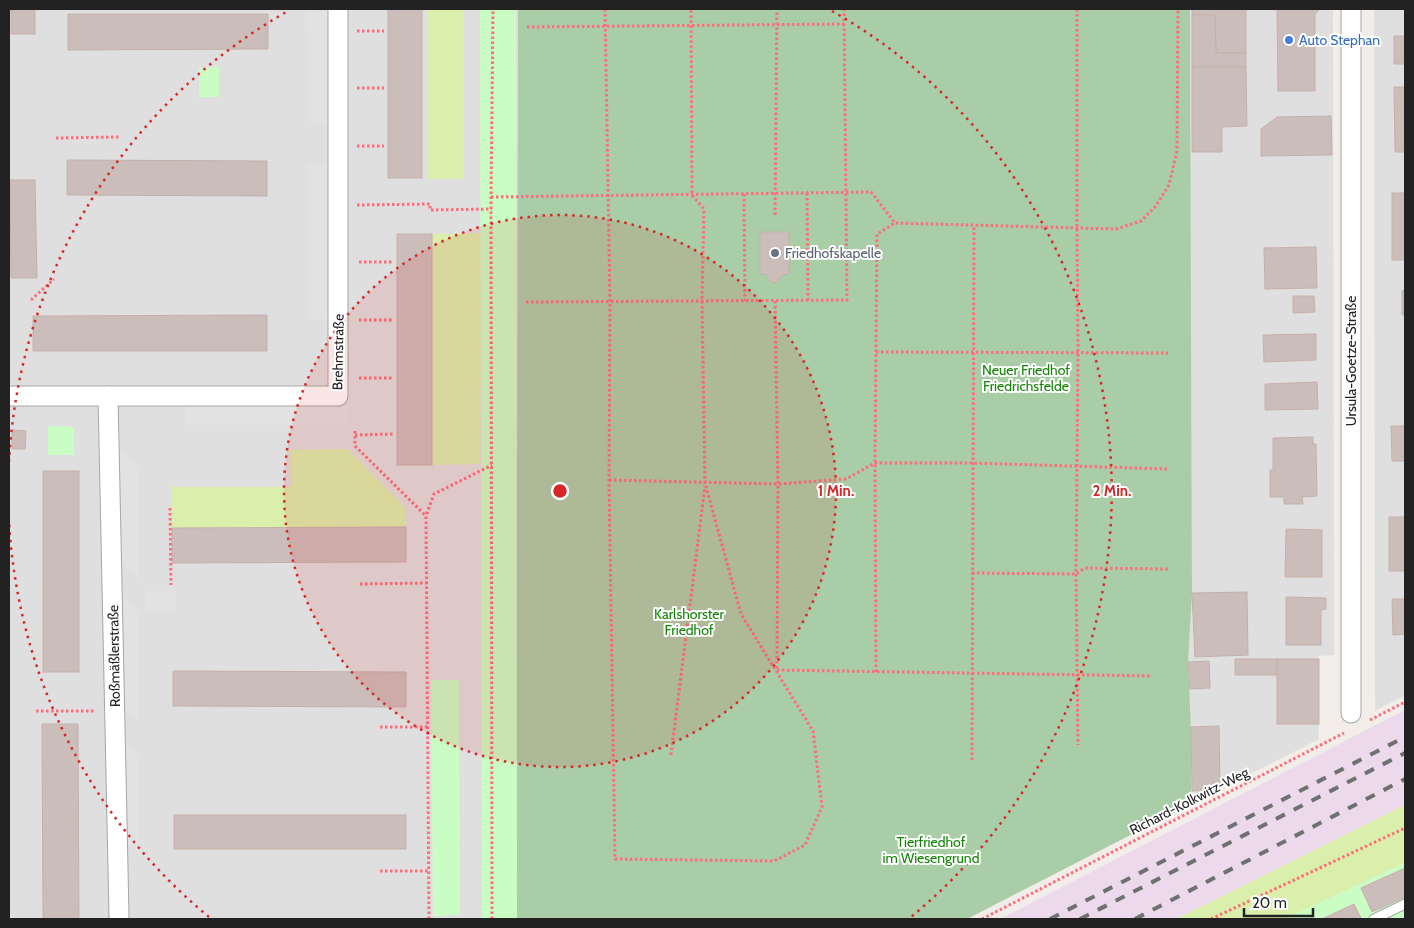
<svg xmlns="http://www.w3.org/2000/svg" width="1414" height="928" font-family="Cabin,sans-serif">
  <rect width="100%" height="100%" fill="#f2ede8"/>
  <g fill="#e0dfdf">
    <polygon points="9,9 518,9 516,919 9,919"/>
    <polygon points="1190,9 1333,9 1334,655 1318,656 1319,739 1191,804 1191,727 1188,662 1192,593"/>
    <polygon points="1374,9 1405,9 1405,695 1375,711"/>
  </g>
  <polygon fill="#ecd9ec" points="1405,710 1405,805 1176,919 1000,919"/>
  <g fill="#daefab">
    <polygon points="427,9 463,9 464,179 428,179"/>
    <polygon points="481,233 480,464 432,465 432,234"/>
    <polygon points="348,449 406,508 406,527 172,528 172,487 291,487 290,450"/>
    <polygon points="1405,805 1405,863 1285,919 1176,919"/>
  </g>
  <polygon fill="#a9cda7" points="518,9 1190,9 1192,593 1188,662 1191,727 1191,804 967,919 516,919"/>
  <g fill="#cafdc4">
    <polygon points="480,9 516,9 517,919 482,919"/>
    <polygon points="219,67 219,97 199,97 199,68"/>
    <polygon points="48,426 74,427 74,455 48,455"/>
    <polygon points="431,680 459,680 460,915 433,916"/>
    <polygon points="1405,863 1405,919 1285,919"/>
  </g>
  <g fill="#e2e2e2">
    <polygon points="328,9 328,125 324,121 309,122 307,12 324,12"/>
    <polygon points="328,161 328,323 324,319 308,319 308,164 324,164"/>
    <polygon points="187,406 349,406 349,425 186,425"/>
    <polygon points="120,449 139,467 139,579 121,561"/>
    <polygon points="147,591 175,591 176,611 147,611"/>
    <polygon points="121,595 139,612 138,721 121,706"/>
    <polygon points="120,739 138,755 138,846 121,846"/>
  </g>
  <g fill="#cbbeba" stroke="#c5b0a9">
    <rect x="11" y="9" width="24" height="25"/>
    <rect x="388" y="9" width="34" height="169"/>
    <polygon points="1192,9 1246,9 1246,53 1216,53 1215,15 1192,15"/>
    <polygon points="1277,9 1320,9 1315,14 1315,91 1278,91"/>
    <polygon points="68,14 268,14 268,49 68,50"/>
    <polygon points="1192,15 1215,15 1216,53 1246,53 1246,67 1192,67"/>
    <rect x="1394" y="36" width="11" height="28"/>
    <polygon points="1192,67 1246,67 1247,126 1222,127 1222,152 1192,152"/>
    <polygon points="1394,87 1405,87 1405,152 1395,152"/>
    <polygon points="1331,116 1332,155 1261,156 1261,129 1277,117"/>
    <polygon points="67,160 267,161 267,196 67,195"/>
    <polygon points="10,180 35,180 37,278 11,278"/>
    <rect x="1392" y="193" width="13" height="67"/>
    <polygon points="760,232 789,232 789,274 782,275 780,279 775,283 769,281 766,274 760,274"/>
    <rect x="397" y="234" width="35" height="231"/>
    <polygon points="1316,247 1317,288 1265,289 1264,248"/>
    <polygon points="1405,290 1405,315 1402,315 1402,291"/>
    <polygon points="1293,296 1314,296 1315,312 1293,313"/>
    <polygon points="267,315 267,351 33,351 33,316"/>
    <polygon points="1316,334 1316,360 1264,362 1263,335"/>
    <polygon points="1317,382 1318,409 1265,410 1265,384"/>
    <polygon points="1391,426 1405,426 1405,461 1392,461"/>
    <polygon points="12,430 26,431 25,449 12,449"/>
    <polygon points="1313,437 1313,444 1316,444 1317,496 1302,497 1303,504 1284,504 1284,497 1270,497 1270,470 1273,470 1273,438"/>
    <rect x="43" y="471" width="36" height="201"/>
    <rect x="1389" y="517" width="16" height="54"/>
    <polygon points="406,527 406,562 172,563 172,528"/>
    <polygon points="1286,529 1322,530 1322,577 1285,577"/>
    <polygon points="1247,592 1248,655 1195,657 1192,593"/>
    <polygon points="1286,597 1326,598 1326,609 1321,610 1321,645 1286,645"/>
    <polygon points="1392,599 1405,599 1405,634 1393,635"/>
    <rect x="1235" y="659" width="42" height="16"/>
    <rect x="1277" y="659" width="42" height="65"/>
    <polygon points="1209,661 1210,688 1190,689 1188,662"/>
    <polygon points="173,671 406,672 406,707 173,706"/>
    <polygon points="42,724 78,724 79,919 43,919"/>
    <polygon points="1219,726 1220,790 1192,791 1191,727"/>
    <rect x="174" y="815" width="232" height="34"/>
    <polygon points="1405,868 1405,897 1372,912 1361,888"/>
    <polygon points="1354,904 1361,918 1357,919 1322,919"/>
  </g>
  <g fill="none" stroke-linecap="round" stroke-linejoin="round">
    <defs>
      <polyline id="lane" points="1374,919 1405,904"/>
      <g id="street">
        <polyline points="9,396 338,396 338,9"/>
        <polyline points="108,396 119,916"/>
        <polyline points="1351,713 1351,9"/>
      </g>
    </defs>
    <use href="#lane" stroke="#a6a6a6" stroke-width="11"/>
    <use href="#street" stroke="#a6a6a6" stroke-width="21"/>
    <g stroke="#ff6c7a" stroke-width="3" stroke-dasharray="2.5 2.5" stroke-linecap="butt">
      <polyline points="605,9 610,302 609,480 615,859 774,861 805,845 822,807 813,731 741,614 705,483 702,301 704,209 692,195 691,9"/>
      <polyline points="1077,9 1077,228 1078,353 1076,574 1078,745"/>
      <polyline points="527,27 844,24"/>
      <polyline points="357,31 384,31"/>
      <polyline points="357,88 384,88"/>
      <polyline points="56,138 119,137"/>
      <polyline points="357,146 384,146"/>
      <polyline points="807,193 808,300"/>
      <polyline points="744,194 745,301"/>
      <polyline points="491,197 871,192 895,223 1116,229 1141,221 1155,207 1169,185 1177,151 1178,9"/>
      <polyline points="357,205 430,204 430,210 492,209"/>
      <polyline points="775,215 777,9"/>
      <polyline points="359,262 393,262"/>
      <polyline points="31,300 54,279"/>
      <polyline points="775,301 778,484 777,670"/>
      <polyline points="526,302 847,300 844,9"/>
      <polyline points="359,320 393,320"/>
      <polyline points="876,352 1168,353"/>
      <polyline points="359,378 393,378"/>
      <polyline points="355,431 355,446 426,516"/>
      <polyline points="355,435 393,434"/>
      <polyline points="609,480 778,484 846,479 875,463 972,463 1167,469"/>
      <polyline points="170,508 171,585"/>
      <polyline points="972,573 1076,574 1085,568 1168,569"/>
      <polyline points="360,584 427,583"/>
      <polyline points="777,670 1152,676"/>
      <polyline points="876,672 875,463 877,234 895,223"/>
      <polyline points="36,711 95,711"/>
      <polyline points="1370,720 1405,702"/>
      <polyline points="380,727 428,727"/>
      <polyline points="671,755 705,486"/>
      <polyline points="972,760 974,225"/>
      <polyline points="380,871 429,871"/>
      <polyline points="429,919 426,516 434,494 492,465"/>
      <polyline points="492,919 491,197 493,9"/>
      <polyline points="982,919 1344,733"/>
      <polyline points="1211,919 1405,828"/>
    </g>
    <use href="#lane" stroke="#fff" stroke-width="9"/>
    <use href="#street" stroke="#fff" stroke-width="19"/>
    <g stroke="#707070" stroke-width="4" stroke-dasharray="10 10" stroke-linecap="butt">
      <polyline points="1050,919 1405,737"/>
      <polyline points="1080,919 1405,753"/>
      <polyline points="1135,919 1405,779"/>
    </g>
  </g>
  <circle cx="560" cy="491" r="276" fill="#d62828" fill-opacity=".12"/>
  <g fill="none" stroke="#d62828" stroke-width="2.5" stroke-dasharray="2.5 5">
    <circle cx="560" cy="491" r="276"/>
    <path d="M209 917A552 552 0 0 1 9 520M9 462A552 552 0 0 1 288 11M832 11A552 552 0 0 1 911 917"/>
  </g>
  <circle fill="#3f7fe0" stroke="#fff" stroke-width="2" cx="1289" cy="40" r="5"/>
  <circle fill="#6b7280" stroke="#fff" stroke-width="2" cx="775" cy="253" r="5"/>
  <g text-anchor="middle" dominant-baseline="central" stroke-width="4" stroke-linejoin="round" paint-order="stroke">
    <g font-size="14" fill="#366cbe" stroke="#fff" text-anchor="start">
      <text x="1299" y="40">Auto Stephan</text>
    </g>
    <g font-size="14" fill="#5b616d" stroke="#fff" text-anchor="start">
      <text x="785" y="253">Friedhofskapelle</text>
    </g>
    <g font-size="14" fill="#222" stroke="#fff">
      <text transform="translate(338 352) rotate(-89)">Brehmstraße</text>
      <text transform="translate(1351 361) rotate(-90)">Ursula-Goetze-Straße</text>
      <text transform="translate(114 656) rotate(-91)">Roßmäßlerstraße</text>
      <text transform="translate(1189 801) rotate(-27)">Richard-Kolkwitz-Weg</text>
    </g>
    <g font-size="14" fill="#138505" stroke="#fff">
      <text x="1026" y="370">Neuer Friedhof<tspan x="1026" dy="16">Friedrichsfelde</tspan></text>
      <text x="689" y="614">Karlshorster<tspan x="689" dy="16">Friedhof</tspan></text>
      <text x="931" y="842">Tierfriedhof<tspan x="931" dy="16">im Wiesengrund</tspan></text>
    </g>
  </g>
  <circle cx="560" cy="491" r="8" fill="#d62828" stroke="#fff" stroke-width="2.5"/>
  <g font-size="15" text-anchor="middle" font-weight="bold" fill="#d62828" stroke="#fff" stroke-width="4" stroke-linejoin="round" paint-order="stroke">
    <text x="836" y="496">1 Min.</text>
    <text x="1112" y="496">2 Min.</text>
  </g>
  <rect width="1414" height="928" fill="none" stroke="#222222" stroke-width="20"/>
  <path d="M1244 908v8h69v-8" fill="none" stroke="#222222" stroke-width="2.5"/>
  <text x="1252" y="908" font-size="15" fill="#222222" stroke="#ffffff" stroke-width="4" paint-order="stroke">20 m</text>
</svg>
